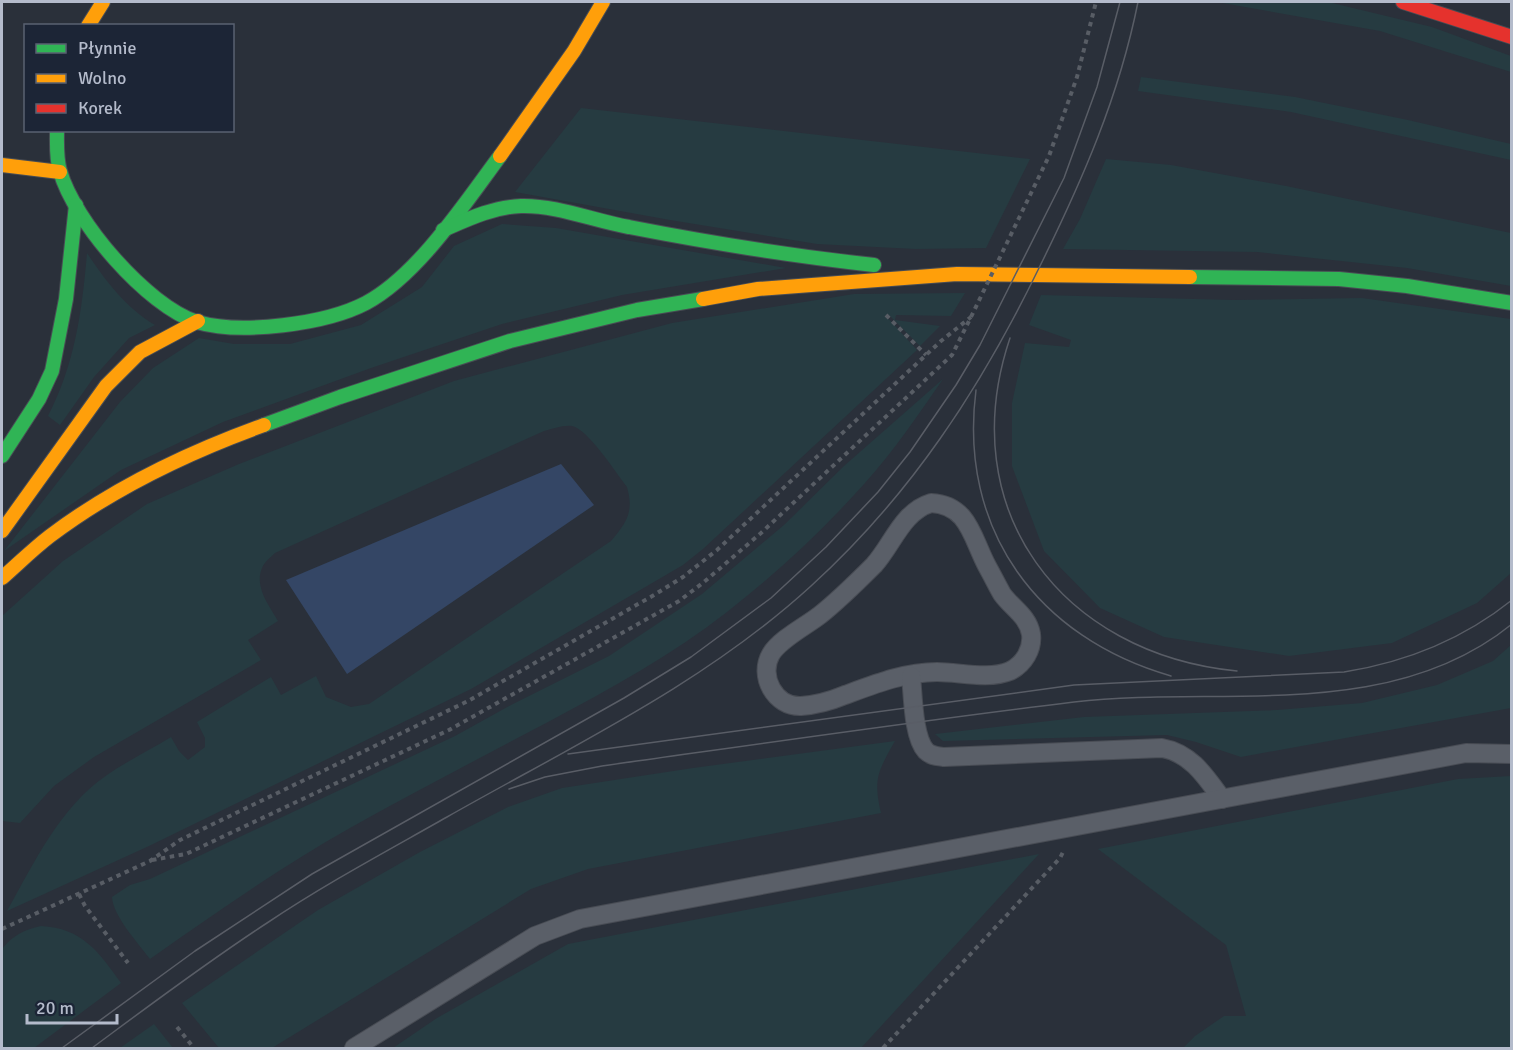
<svg xmlns="http://www.w3.org/2000/svg" width="1513" height="1050" font-family="Signika,sans-serif">
  <rect width="100%" height="100%" fill="#2a303a"/>
  <g fill="#263b41">
    <polygon points="1217,2 1328,2 1432,27 1511,56 1511,72 1380,31"/>
    <polygon points="1141,77 1295,97 1408,120 1511,144 1511,160 1291,112 1138,91"/>
    <polygon points="581,108 1030,159 986,248 916,249 817,244 670,220 515,192"/>
    <polygon points="1106,159 1171,165 1286,186 1511,233 1511,286 1407,268 1257,252 1063,249 1080,219"/>
    <polygon points="502,224 556,228 786,268 622,295 502,324 371,368 223,422 121,470 4,551 120,402 153,368 199,338 234,344 290,344 361,325 422,287 454,246"/>
    <path d="M 87,253 C 105,280 126,308 155,325 L 129,338 L 94,377 L 60,425 L 48,416 C 75,364 82,311 87,253 Z"/>
    <path d="M 965,293 L 951,316 L 896,315 L 895,320 L 940,326 L 920,346 L 889,315 L 886,316 L 917,350 L 703,549 L 683,565 L 471,689 L 149,846 L 7,911 C 34,863 60,807 107,775 C 127,761 150,750 171,737 L 179,751 L 188,760 L 205,747 L 205,738 L 197,722 L 271,677 L 281,695 L 316,676 L 326,697 L 351,707 L 369,704 L 611,541 C 627,522 634,512 627,487 C 616,473 588,429 572,426 C 562,425 553,429 544,431 L 275,553 C 271,557 264,562 262,568 C 254,587 269,605 278,621 L 248,640 L 261,660 L 94,757 L 54,786 L 20,823 L 2,821 L 2,616 L 63,561 L 147,504 L 239,464 L 454,381 L 672,323 L 854,294 Z"/>
    <polygon points="1041,295 1233,300 1362,298 1511,319 1511,573 1477,603 1392,643 1289,656 1164,637 1100,608 1044,551 1012,466 1012,403 1025,343 1069,347 1071,340 1029,325"/>
    <path d="M 943,379 C 918,415 894,451 865,483 C 823,530 776,574 727,612 C 672,655 610,689 548,722 C 482,757 416,791 350,828 C 281,867 215,913 150,959 C 138,943 113,916 112,897 L 130,885 L 150,879 L 455,736 L 511,705 L 609,656 L 702,594 L 784,525 L 844,466 Z"/>
    <polygon points="1511,645 1511,708 1241,757 1196,742 1167,735 943,741 935,734 1084,717 1277,710 1362,703 1437,685 1493,661"/>
    <path d="M 895,741 C 878,771 873,779 881,813 L 588,869 L 531,889 L 272,1048 L 219,1048 L 182,1003 L 318,910 L 420,852 L 508,807 L 562,788 L 693,768 Z"/>
    <polygon points="1511,776 1511,1048 1183,1048 1195,1036 1224,1016 1246,1016 1226,945 1098,849 1458,779"/>
    <polygon points="1039,854 861,1048 393,1048 437,1018 568,944"/>
    <path d="M 41,926 C 82,928 99,952 121,983 L 34,1048 L 2,1048 L 2,949 C 13,935 24,930 41,926 Z"/>
    <polygon points="154,1024 173,1048 120,1048"/>
  </g>
  <polygon fill="#344665" points="561,464 594,505 347,674 286,580"/>
  <g fill="none" stroke-linecap="round" stroke-linejoin="round">
    <defs>
      <g id="lane">
        <path d="M 931,503 C 969,505 972,538 987,566 C 992,575 997,585 1002,594 C 1012,608 1028,616 1031,634 C 1033,649 1024,664 1010,671 C 988,680 960,672 937,672 C 905,672 875,684 845,695 C 833,700 815,705 801,706 C 775,707 758,676 771,654 C 780,639 806,626 820,615 C 839,600 857,582 874,565 C 893,544 902,512 931,503 Z"/>
        <path d="M 911,676 C 913,694 913,737 926,751 C 931,756 937,756 944,757 L 1162,748 C 1191,753 1206,777 1222,799"/>
        <polyline points="354,1048 535,936 580,919 1466,753 1512,754"/>
      </g>
      <g id="fast">
        <path d="M 57,130 C 57,143 56,158 60,171 C 74,221 147,306 197,322 C 241,335 326,324 366,303 C 418,275 465,203 500,156"/>
        <path d="M 443,230 C 468,219 493,207 521,206 C 557,205 594,221 629,227 C 711,243 792,256 874,265"/>
        <polyline points="1190,277 1339,279 1407,286 1512,303"/>
        <polyline points="264,425 340,397 510,341 637,310 703,299"/>
        <polyline points="2,456 39,399 52,371 66,299 76,205"/>
      </g>
      <g id="slow">
        <polyline points="88,26 103,2"/>
        <polyline points="500,156 574,51 603,2"/>
        <polyline points="2,165 60,172"/>
        <polyline points="703,299 758,289 957,274 1190,277"/>
        <polyline points="2,531 106,386 140,352 198,321"/>
        <path d="M 2,578 C 18,564 33,549 50,536 C 115,487 189,452 264,425"/>
      </g>
      <polyline id="jam" points="1403,2 1512,37"/>
    </defs>
    <use href="#lane" stroke="#484c54" stroke-width="20"/>
    <use href="#fast" stroke="#484c54" stroke-width="16"/>
    <use href="#slow" stroke="#484c54" stroke-width="16"/>
    <use href="#jam" stroke="#484c54" stroke-width="16"/>
    <g stroke="#585d65" stroke-width="4" stroke-dasharray="4.5 4.5" stroke-linecap="butt">
      <polyline points="886,315 926,355"/>
      <polyline points="152,860 186,854 449,730 679,601 704,582 761,533 952,355 969,321"/>
      <polyline points="79,894 85,906 128,963"/>
      <polyline points="2,929 150,861 180,840 468,701 654,595 683,577 717,550 941,341 971,317"/>
      <polyline points="177,1027 194,1048"/>
      <polyline points="883,1048 1060,858 1063,852"/>
    </g>
    <use href="#lane" stroke="#5a5f68" stroke-width="18"/>
    <use href="#fast" stroke="#30b455" stroke-width="14"/>
    <use href="#slow" stroke="#ff9f0a" stroke-width="14"/>
    <use href="#jam" stroke="#e5322d" stroke-width="14"/>
    <g stroke="#595d66" stroke-width="1.5">
      <path d="M 1010,338 C 952,510 1062,654 1237,671"/>
      <path d="M 976,390 C 958,530 1038,638 1171,676"/>
      <path d="M 568,754 L 1074,685 L 1344,672 C 1407,662 1462,640 1512,600"/>
      <path d="M 509,789 L 545,777 L 602,766 C 759,744 916,721 1074,702 C 1219,685 1389,724 1512,624"/>
      <polyline points="62,1048 195,951 312,874 624,698 691,657 771,598 826,547 878,492 910,452 956,385 980,345 1064,178 1097,87 1120,2"/>
      <path d="M 92,1048 C 150,1005 207,962 267,923 C 325,884 387,851 447,817 C 572,746 704,684 811,586 C 911,495 980,389 1039,268 C 1082,181 1119,97 1138,2"/>
    </g>
    <polyline stroke="#585d65" stroke-width="4" stroke-dasharray="4.5 4.5" stroke-linecap="butt" points="971,317 1049,156 1077,77 1096,2"/>
  </g>
  <rect width="1513" height="1050" fill="none" stroke="#b4bbcb" stroke-width="6"/>
  <rect x="24" y="24" width="210" height="108" fill="#1c2536" stroke="#596172" stroke-width="1.5"/>
  <rect x="36" y="44" width="30" height="9" fill="#30b455" stroke="#596172" stroke-width="1.5"/>
  <text x="78" y="54" font-size="18" fill="#b4bbcb">Płynnie</text>
  <rect x="36" y="74" width="30" height="9" fill="#ff9f0a" stroke="#596172" stroke-width="1.5"/>
  <text x="78" y="84" font-size="18" fill="#b4bbcb">Wolno</text>
  <rect x="36" y="104" width="30" height="9" fill="#e5322d" stroke="#596172" stroke-width="1.5"/>
  <text x="78" y="114" font-size="18" fill="#b4bbcb">Korek</text>
  <path d="M27 1014v9h90v-9" fill="none" stroke="#b4bbcb" stroke-width="3"/>
  <text x="36" y="1014" font-size="18" fill="#b4bbcb" stroke="#1c2536" stroke-width="4.5" paint-order="stroke">20 m</text>
</svg>
